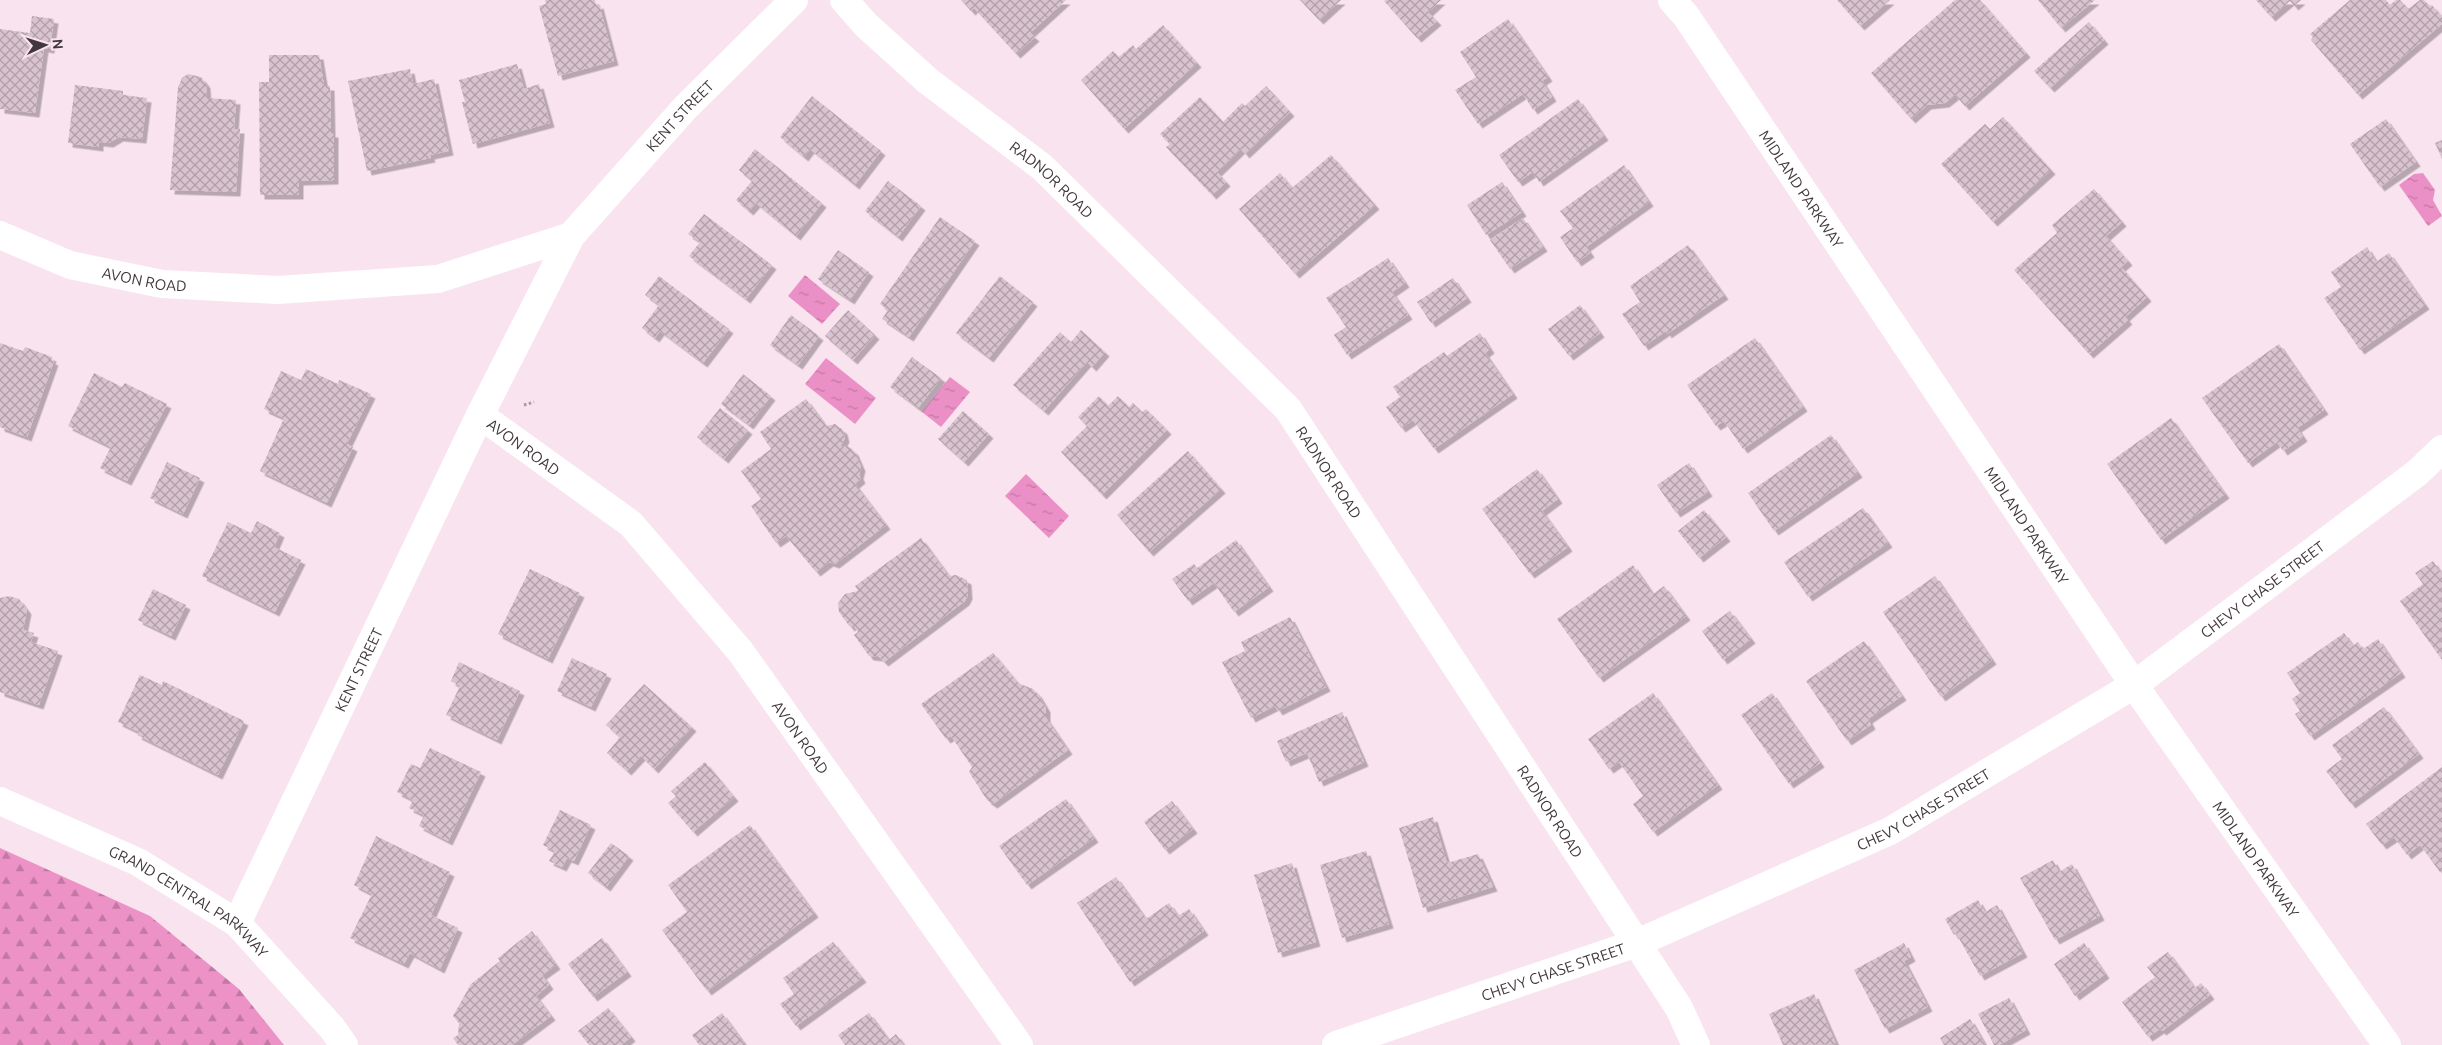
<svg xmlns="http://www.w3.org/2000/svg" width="2442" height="1045" font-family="Ubuntu,sans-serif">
  <defs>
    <pattern id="forest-firs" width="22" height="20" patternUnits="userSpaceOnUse" patternTransform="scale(1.25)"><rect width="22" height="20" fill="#ec92c7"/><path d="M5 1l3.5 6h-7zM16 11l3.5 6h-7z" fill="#c178a3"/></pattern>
    <pattern id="water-ripples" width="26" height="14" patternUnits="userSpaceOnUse" patternTransform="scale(1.25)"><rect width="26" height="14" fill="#eb90c6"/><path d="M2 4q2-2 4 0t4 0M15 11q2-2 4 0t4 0" fill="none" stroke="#c077a2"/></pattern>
    <pattern id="building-cross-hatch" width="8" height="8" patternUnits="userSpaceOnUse" patternTransform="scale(1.25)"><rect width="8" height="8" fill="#d8c3ce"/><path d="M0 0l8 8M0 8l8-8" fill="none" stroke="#b19fa8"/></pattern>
    <filter id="shadow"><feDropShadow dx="4.5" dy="4.5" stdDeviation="0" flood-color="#0004"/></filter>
  </defs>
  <rect width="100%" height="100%" fill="#f9e3ef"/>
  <polygon fill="url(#forest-firs)" points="0,848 150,916 239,989 284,1045 0,1045"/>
  <g fill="url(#water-ripples)">
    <polygon points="2423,173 2435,190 2433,200 2442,216 2428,226 2399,185 2414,174"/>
    <polygon points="805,275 840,304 822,324 788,296"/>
    <polygon points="826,358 876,398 855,424 805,384"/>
    <polygon points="950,377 970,392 941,427 922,412"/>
    <polygon points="1026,474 1069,516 1049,538 1005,496"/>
  </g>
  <g fill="url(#building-cross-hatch)" filter="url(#shadow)">
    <polygon points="545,0 595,0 596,5 599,4 614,61 558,76 539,6 546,4"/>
    <polygon points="961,0 1066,0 1030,33 1035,37 1016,54 974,8 971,11"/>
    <polygon points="1300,0 1341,0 1319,20"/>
    <polygon points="1386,0 1441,0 1428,12 1437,21 1417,38 1384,1"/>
    <polygon points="1837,0 1890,0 1860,26"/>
    <polygon points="1955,0 1980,0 2026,53 1965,106 1955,95 1945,103 1927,105 1911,119 1871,73"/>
    <polygon points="2038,0 2095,0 2061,28"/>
    <polygon points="2256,0 2301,0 2294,6 2290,1 2271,17"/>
    <polygon points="2350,0 2386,0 2390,5 2396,0 2400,0 2408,9 2420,0 2424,0 2430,6 2432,5 2442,17 2442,24 2358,95 2311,40 2313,37 2310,34"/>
    <polygon points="32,16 54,19 50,49 44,48 35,113 0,109 0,29 30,33"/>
    <polygon points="1508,19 1548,77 1542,81 1552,97 1533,110 1523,94 1478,124 1455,90 1476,77 1460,52"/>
    <polygon points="2089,22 2104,40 2050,88 2034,71"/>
    <polygon points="1163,25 1197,63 1124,129 1081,80 1113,51 1119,57 1133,45 1136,49"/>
    <polygon points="269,55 319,55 324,86 330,86 331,133 334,133 334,180 299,181 299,195 260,195 259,82 269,82"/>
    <polygon points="517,64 524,89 539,84 550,123 473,144 462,102 465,102 459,80"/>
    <polygon points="410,69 413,84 434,79 449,151 430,155 431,158 367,171 348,81"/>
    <polygon points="188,74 201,77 206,84 207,98 236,100 234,129 240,129 236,192 170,190 178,87 182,78"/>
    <polygon points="75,85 123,91 123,95 147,98 142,139 119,137 109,143 99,142 99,147 68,143"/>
    <polygon points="1266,86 1290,112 1245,154 1241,149 1217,172 1226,182 1212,195 1166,147 1170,144 1160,134 1200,97 1223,122 1242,103 1245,106"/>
    <polygon points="812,96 881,151 855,185 810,149 804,157 780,137"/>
    <polygon points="1578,99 1604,136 1539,182 1533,172 1518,182 1499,155"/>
    <polygon points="2003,117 2051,170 1993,222 1941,164 1985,124 1990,129"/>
    <polygon points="2386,119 2416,162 2380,187 2350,144"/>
    <polygon points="2442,140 2442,159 2435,143"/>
    <polygon points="755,149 822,203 796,236 756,203 749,211 736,200 752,181 739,170"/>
    <polygon points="1331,155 1375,205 1295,274 1239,209 1280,173 1292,188"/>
    <polygon points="1624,165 1649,202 1586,247 1590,253 1577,262 1560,237 1573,228 1560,211"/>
    <polygon points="888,181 921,206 898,237 865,211"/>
    <polygon points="1502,182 1522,212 1486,235 1467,205"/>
    <polygon points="2094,189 2122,222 2106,236 2128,261 2121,267 2147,297 2125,317 2128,320 2089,354 2014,270 2057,233 2052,225"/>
    <polygon points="704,214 772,265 746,299 689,256 700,242 688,234"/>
    <polygon points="940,217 975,241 909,337 882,319 888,310 880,304"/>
    <polygon points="1523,218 1543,247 1510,269 1490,240"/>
    <polygon points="1688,245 1724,295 1667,334 1666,331 1644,346 1622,314 1640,302 1630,286"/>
    <polygon points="2367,247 2376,262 2389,253 2425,305 2360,350 2324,298 2341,287 2331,272"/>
    <polygon points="838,250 869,272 850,300 818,279"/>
    <polygon points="1388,258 1405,283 1392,292 1408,315 1347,355 1334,335 1346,327 1326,298"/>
    <polygon points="659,276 729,329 703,363 660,331 655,338 642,328 659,305 645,295"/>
    <polygon points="1000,276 1033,302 989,358 956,333"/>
    <polygon points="1453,278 1467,298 1431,323 1417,302"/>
    <polygon points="1580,305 1600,333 1569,356 1548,329"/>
    <polygon points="848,310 875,335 853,360 825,336"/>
    <polygon points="791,315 819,336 798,365 770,345"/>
    <polygon points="1081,330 1105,352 1092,367 1087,362 1044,411 1013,385 1060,332 1071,342"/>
    <polygon points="1480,333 1490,349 1485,353 1513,394 1434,449 1413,420 1401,428 1386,407 1400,397 1393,387 1444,352 1447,356"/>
    <polygon points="1755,338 1803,407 1743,449 1724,421 1716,426 1687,385"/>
    <polygon points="0,343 23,351 25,347 52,357 51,360 54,361 27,437 0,427"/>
    <polygon points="2279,344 2324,410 2297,428 2303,437 2296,442 2283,451 2277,442 2248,463 2202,398"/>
    <polygon points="912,357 941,378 918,408 890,387"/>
    <polygon points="306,369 338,384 339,380 371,394 347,444 353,447 327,503 260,471 284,418 264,409 281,371 301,380"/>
    <polygon points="94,373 122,387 125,383 167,404 127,481 100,468 111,447 68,426"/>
    <polygon points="743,374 771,396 749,425 721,404"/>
    <polygon points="1099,396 1108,406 1118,396 1129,407 1133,403 1142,412 1146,409 1167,430 1102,495 1061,452 1087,426 1078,417"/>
    <polygon points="806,399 826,426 835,424 843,430 845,438 840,447 848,446 854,451 861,467 859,475 861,479 855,484 886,525 835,564 829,562 816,572 786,536 776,543 751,506 761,499 741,471 771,449 760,432"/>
    <polygon points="720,408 748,430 724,459 697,437"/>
    <polygon points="963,411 989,434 964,462 938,439"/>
    <polygon points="2171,418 2225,494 2161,540 2107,464"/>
    <polygon points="1831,435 1858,473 1774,531 1748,493"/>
    <polygon points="1188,451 1221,489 1149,552 1117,515"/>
    <polygon points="167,462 200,478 183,514 150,498"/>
    <polygon points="1689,463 1708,492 1676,513 1657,485"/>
    <polygon points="1537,469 1558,499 1542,511 1568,547 1530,574 1482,509"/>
    <polygon points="1863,508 1888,543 1808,597 1784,562"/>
    <polygon points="1704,510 1726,537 1699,558 1678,531"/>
    <polygon points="257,521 280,533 274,547 301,560 275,612 202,576 228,522 251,533"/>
    <polygon points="921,538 949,576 956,575 967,580 968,595 965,601 884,662 879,657 869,656 854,635 858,632 853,625 850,627 839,612 838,603 845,594 858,591 855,586"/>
    <polygon points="1236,540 1269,587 1234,612 1214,583 1188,601 1172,579 1194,564 1197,568"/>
    <polygon points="2433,561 2442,574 2442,660 2400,601 2423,584 2415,573"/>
    <polygon points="1633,565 1653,594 1664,586 1686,616 1599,678 1557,619"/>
    <polygon points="530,569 580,593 548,659 498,634"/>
    <polygon points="1935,576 1992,660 1941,697 1883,612"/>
    <polygon points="153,589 186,605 171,636 138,620"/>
    <polygon points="9,596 19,599 27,610 23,630 34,633 31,642 58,651 39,705 0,692 0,598"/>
    <polygon points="1730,611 1751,639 1723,660 1702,631"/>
    <polygon points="1290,617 1326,687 1278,711 1275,706 1251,718 1222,662 1245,651 1241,642"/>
    <polygon points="2344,633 2353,646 2358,642 2363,649 2378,639 2401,673 2310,736 2295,714 2300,711 2292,699 2300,693 2287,673"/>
    <polygon points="1864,641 1902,696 1868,719 1871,725 1847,741 1806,681"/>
    <polygon points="993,653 1018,683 1033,689 1038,694 1046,708 1046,718 1068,750 993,804 987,800 969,772 972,767 951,736 946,739 921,704"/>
    <polygon points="572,658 607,674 591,707 557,691"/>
    <polygon points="459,662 520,691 497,740 446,715 460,686 451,681"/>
    <polygon points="140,675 162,685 163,681 244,721 218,775 137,735 139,732 118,722"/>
    <polygon points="644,684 692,727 654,769 641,756 627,771 607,753 620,737 606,725"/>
    <polygon points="1653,693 1718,785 1653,832 1633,804 1643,796 1619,762 1609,769 1588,739"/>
    <polygon points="1772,693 1820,763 1789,784 1741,715"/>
    <polygon points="2384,707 2419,754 2351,804 2326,771 2342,759 2332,745"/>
    <polygon points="1342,712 1364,762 1319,782 1307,753 1286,762 1277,741"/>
    <polygon points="430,748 481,772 448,841 419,826 424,815 409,808 413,800 397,792 411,764 420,768"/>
    <polygon points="705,762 734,797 693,832 668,803 676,796 671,791"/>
    <polygon points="2442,767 2442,871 2440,872 2420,845 2407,855 2394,837 2382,845 2366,824"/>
    <polygon points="1066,799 1094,838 1027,885 999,846"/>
    <polygon points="1172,801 1193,829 1165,850 1144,822"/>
    <polygon points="560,810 591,825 574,861 567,858 562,867 549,861 555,851 543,845"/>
    <polygon points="1433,817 1447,863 1478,854 1493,887 1423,908 1399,828"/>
    <polygon points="750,825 814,913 707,991 662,930 687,912 668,885"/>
    <polygon points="376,836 450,872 431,915 458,928 440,969 410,953 404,964 350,938 372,894 354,885"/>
    <polygon points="611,843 629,856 606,887 588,873"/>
    <polygon points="1366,851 1389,924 1342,938 1320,865"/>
    <polygon points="2053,860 2059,872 2072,864 2100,916 2055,940 2020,878"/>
    <polygon points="1292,863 1316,942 1278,953 1254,875"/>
    <polygon points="1116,877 1146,919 1169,903 1178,916 1189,909 1204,931 1130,982 1077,903"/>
    <polygon points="1978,900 1985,912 1997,905 2023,953 1980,976 1956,933 1954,935 1945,919"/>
    <polygon points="532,931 556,965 542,975 549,985 536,996 551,1016 512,1045 458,1045 453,1038 458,1035 459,1023 453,1016 471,984 500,961 498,958"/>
    <polygon points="602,938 627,972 593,997 568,964"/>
    <polygon points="833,942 862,978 796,1026 780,1004 794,994 783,978"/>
    <polygon points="1904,943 1911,957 1904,961 1928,1007 1885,1029 1854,970"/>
    <polygon points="2084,943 2105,974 2075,996 2054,964"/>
    <polygon points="2168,952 2195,988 2201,983 2210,995 2162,1031 2160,1029 2148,1037 2122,1002 2155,977 2147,967"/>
    <polygon points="1814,994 1836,1044 1783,1045 1769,1014"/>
    <polygon points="2009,998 2026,1030 1999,1045 1994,1045 1978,1014"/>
    <polygon points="608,1008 631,1037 621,1045 589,1045 578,1031"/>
    <polygon points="722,1013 744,1043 741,1045 699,1045 692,1035"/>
    <polygon points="869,1013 889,1040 896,1034 904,1045 845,1045 838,1035"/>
    <polygon points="1970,1019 1985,1045 1944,1045 1940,1038"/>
  </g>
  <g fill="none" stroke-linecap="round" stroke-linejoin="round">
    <polyline stroke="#a7979f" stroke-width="3" stroke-dasharray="2.5 2.5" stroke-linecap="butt" points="524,405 534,402"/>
    <g stroke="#fff" stroke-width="28">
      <path id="s1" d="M 844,0 L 866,25 L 928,81 L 1042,167 L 1288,409 L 1679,1008 L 1696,1045"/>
      <path id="s2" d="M 1672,0 L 1686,16 L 2134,685 L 2387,1045"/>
      <path id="s3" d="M 0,235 L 70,265 L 162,284 L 278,290 L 438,279 L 571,236"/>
      <path id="s4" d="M 480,415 L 631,524 L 740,651 L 1019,1045"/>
      <path id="s5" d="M 237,923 L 480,415 L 571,236 L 685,108 L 794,0"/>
      <path id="s6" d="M 1336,1045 L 1637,943 L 1890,831 L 2134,685 L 2417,473 L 2442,449"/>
    </g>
    <path stroke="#fff" stroke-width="28" id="s7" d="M 0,801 L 138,862 L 237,923 L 332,1028 L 344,1045"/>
  </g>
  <g text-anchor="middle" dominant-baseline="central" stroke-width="4" stroke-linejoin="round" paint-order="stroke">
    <g font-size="15" fill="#41383d" stroke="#f9e3ef">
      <text stroke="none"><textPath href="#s5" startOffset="926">KENT STREET</textPath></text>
      <text stroke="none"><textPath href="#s1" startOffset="275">RADNOR ROAD</textPath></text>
      <text stroke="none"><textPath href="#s2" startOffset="229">MIDLAND PARKWAY</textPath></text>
      <text stroke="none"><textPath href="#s3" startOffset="152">AVON ROAD</textPath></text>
      <text stroke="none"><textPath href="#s4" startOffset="54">AVON ROAD</textPath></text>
      <text stroke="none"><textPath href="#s1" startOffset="680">RADNOR ROAD</textPath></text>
      <text stroke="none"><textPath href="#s2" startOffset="634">MIDLAND PARKWAY</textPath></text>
      <text stroke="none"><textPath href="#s6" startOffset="1039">CHEVY CHASE STREET</textPath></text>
      <text stroke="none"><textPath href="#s5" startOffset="281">KENT STREET</textPath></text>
      <text stroke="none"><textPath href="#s4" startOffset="459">AVON ROAD</textPath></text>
      <text stroke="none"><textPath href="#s6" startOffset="634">CHEVY CHASE STREET</textPath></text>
      <text stroke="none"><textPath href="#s1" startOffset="1085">RADNOR ROAD</textPath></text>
      <text stroke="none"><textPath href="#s2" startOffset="1039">MIDLAND PARKWAY</textPath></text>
      <text stroke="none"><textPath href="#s7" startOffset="215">GRAND CENTRAL PARKWAY</textPath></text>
      <text stroke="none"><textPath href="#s6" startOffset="229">CHEVY CHASE STREET</textPath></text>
    </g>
  </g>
  <g transform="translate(45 45) rotate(86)" stroke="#f9e3ef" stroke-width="4" paint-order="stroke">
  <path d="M0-4L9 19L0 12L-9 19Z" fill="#41383d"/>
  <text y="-8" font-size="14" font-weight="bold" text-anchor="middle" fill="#41383d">N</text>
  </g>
</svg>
